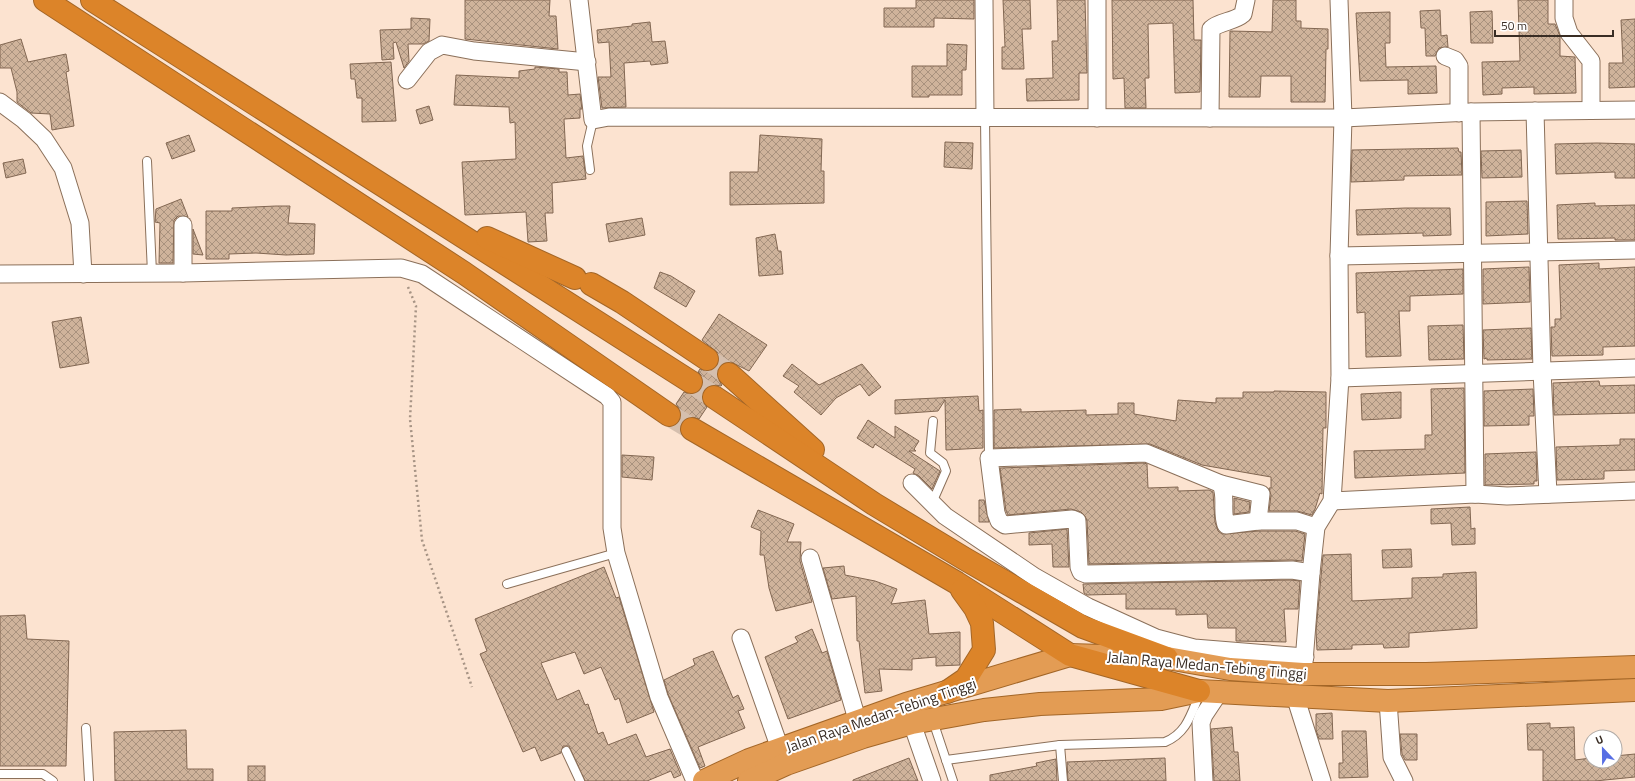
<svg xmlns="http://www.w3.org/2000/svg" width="1635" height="781" font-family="'Titillium Web',sans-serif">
  <defs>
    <pattern id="building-cross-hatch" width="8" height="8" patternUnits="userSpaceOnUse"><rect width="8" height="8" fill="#cfb39b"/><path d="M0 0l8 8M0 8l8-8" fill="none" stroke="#a9927e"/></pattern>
  </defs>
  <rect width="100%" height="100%" fill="#fce3d0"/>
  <g fill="url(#building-cross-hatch)" stroke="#826752">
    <polygon points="465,0 550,0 549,16 556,16 558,49 465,39"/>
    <polygon points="916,0 974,0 974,19 934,18 934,27 884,27 884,8 916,8"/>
    <polygon points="1003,0 1030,0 1031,29 1022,29 1024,69 1002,69 1002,47 1005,47"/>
    <polygon points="1057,0 1085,0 1087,73 1079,73 1079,100 1027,101 1026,79 1053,78 1052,41 1058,41"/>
    <polygon points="1112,0 1193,0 1194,40 1201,40 1200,92 1175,93 1173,23 1148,24 1149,78 1145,78 1146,108 1125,108 1124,78 1113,79"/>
    <polygon points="1273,0 1296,0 1296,21 1301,21 1301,28 1328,29 1328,49 1326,49 1325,102 1291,102 1291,76 1261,76 1260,97 1229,97 1230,31 1272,32"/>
    <polygon points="1518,0 1548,0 1548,24 1555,24 1560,36 1560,56 1575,57 1576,93 1534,94 1534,87 1502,88 1502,94 1483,95 1482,62 1520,61"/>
    <polygon points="1440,10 1441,36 1447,35 1448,47 1439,48 1435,56 1426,56 1425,28 1421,28 1420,11"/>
    <polygon points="1492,11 1493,43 1471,43 1470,12"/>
    <polygon points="1390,12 1390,43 1385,43 1386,67 1436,66 1437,93 1408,94 1408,80 1360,81 1356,13"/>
    <polygon points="411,18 430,19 429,41 423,44 408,44 409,61 404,68 396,42 393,43 394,59 382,60 380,30 411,29"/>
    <polygon points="1635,19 1635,87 1609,88 1609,63 1623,63 1621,20"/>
    <polygon points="650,22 652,42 665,41 668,63 651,65 650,61 624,63 626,107 602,108 598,77 611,77 609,42 598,43 597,30 632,26 632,24"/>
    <polygon points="21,39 28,62 66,54 69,71 66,72 74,126 52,130 50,114 31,113 17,102 17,92 11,68 0,68 0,45"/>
    <polygon points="947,44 967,45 966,70 962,70 962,95 929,95 929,97 912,97 912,66 947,66"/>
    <polygon points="391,62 396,121 362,122 362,98 357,98 355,79 351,79 350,64"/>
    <polygon points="535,67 559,69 559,72 567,72 568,95 580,94 582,109 580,109 580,118 564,119 566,158 583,156 586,179 552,183 553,213 545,213 547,241 528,242 526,212 465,215 462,162 516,159 515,122 510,123 509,107 454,105 456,75 519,78 519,71 535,69"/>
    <polygon points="429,106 433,120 420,124 416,110"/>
    <polygon points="189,135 195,151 172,159 166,143"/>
    <polygon points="760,135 822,139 821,171 824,171 824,203 730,205 730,172 758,172"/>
    <polygon points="945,142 973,143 972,169 944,167"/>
    <polygon points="1597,143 1635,144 1635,178 1615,178 1615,172 1556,174 1555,144"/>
    <polygon points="1458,148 1459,152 1461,152 1462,175 1404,176 1404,180 1351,182 1352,150"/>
    <polygon points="1521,150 1522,177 1482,178 1481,151"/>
    <polygon points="23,159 26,173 6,178 3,163"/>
    <polygon points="181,199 188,217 178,216 174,220 173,263 159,263 160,223 155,222 156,209"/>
    <polygon points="1527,201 1528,234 1486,236 1486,202"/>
    <polygon points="1595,203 1595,206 1635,205 1635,240 1615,240 1615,238 1558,239 1557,205"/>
    <polygon points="276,206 290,206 288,223 315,224 314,254 286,255 256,253 229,254 229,259 206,259 206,211 232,211 232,208"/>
    <polygon points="1405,208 1450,208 1451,235 1423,236 1423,233 1357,235 1356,210"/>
    <polygon points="642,218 645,235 609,242 606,224"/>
    <polygon points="193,229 203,255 193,254"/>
    <polygon points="775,234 778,251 781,251 783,274 759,276 756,238"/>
    <polygon points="1599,263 1599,269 1635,267 1635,346 1603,347 1603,355 1552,356 1551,327 1555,327 1555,319 1561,319 1559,265"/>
    <polygon points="1529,267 1530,302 1483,304 1483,269"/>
    <polygon points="1463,269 1463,294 1410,296 1410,311 1399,311 1401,356 1366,357 1365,312 1357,313 1356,273"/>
    <polygon points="660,272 671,276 695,291 686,307 654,288"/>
    <polygon points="719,314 767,345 749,371 731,362 726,362 720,365 717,371 717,377 722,385 721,386 715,385 709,386 703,390 702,396 703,402 707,407 699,419 692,417 685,418 681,423 679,422 681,416 680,410 676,404 684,392 691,394 697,393 701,389 703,382 702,376 698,372 700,369 707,371 713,370 718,366 719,359 718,353 702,340"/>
    <polygon points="81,317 89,363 60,368 52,322"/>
    <polygon points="1463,325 1464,359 1429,360 1428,326"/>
    <polygon points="1531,328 1532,359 1487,360 1487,358 1484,359 1483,330"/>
    <polygon points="792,364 819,385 862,364 881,387 869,396 860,384 836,398 821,415 794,392 799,386 783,376"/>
    <polygon points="1599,381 1600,386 1635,385 1635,413 1554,415 1553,383"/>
    <polygon points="1464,388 1465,473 1355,478 1354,451 1425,449 1425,435 1432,435 1431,389"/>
    <polygon points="1533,389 1534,416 1529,416 1529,425 1484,426 1484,391"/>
    <polygon points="1274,391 1326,392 1326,428 1323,428 1322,494 1320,493 1315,509 1312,515 1297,511 1269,511 1271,495 1269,488 1271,488 1271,477 1202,465 1150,444 994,448 994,410 1021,409 1021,412 1086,410 1086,415 1118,414 1118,403 1134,403 1134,414 1176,421 1178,400 1216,403 1216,398 1243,398 1243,392 1274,392"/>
    <polygon points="1401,392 1401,418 1362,420 1361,394"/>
    <polygon points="978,396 979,411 983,410 983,448 946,450 945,400 938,411 895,414 895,400"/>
    <polygon points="868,420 895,438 895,426 919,441 914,449 916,451 909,451 940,471 932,489 919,476 913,473 915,469 875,444 873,448 857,438"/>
    <polygon points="1620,439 1635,439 1635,470 1604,471 1604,479 1557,480 1556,447 1620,445"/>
    <polygon points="1536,452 1537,481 1534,481 1534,484 1485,485 1485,454"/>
    <polygon points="622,455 654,457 652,480 622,477"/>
    <polygon points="1144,463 1147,464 1148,488 1178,487 1178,491 1209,490 1213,492 1215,522 1218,531 1222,534 1259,531 1295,531 1305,534 1302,561 1292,560 1089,564 1087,521 1085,516 1081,512 1071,509 1008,515 1006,511 1000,468"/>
    <polygon points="1234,498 1250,502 1249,512 1234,514"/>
    <polygon points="979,500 984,500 989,522 979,522"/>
    <polygon points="1470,507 1471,529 1475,528 1475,544 1452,545 1451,523 1431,524 1431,509"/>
    <polygon points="758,510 794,524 787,542 801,542 800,561 812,602 776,611 769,588 764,555 760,555 761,531 751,527"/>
    <polygon points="1067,529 1069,567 1053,567 1052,544 1029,545 1029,533"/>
    <polygon points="1411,549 1412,567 1383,568 1382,550"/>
    <polygon points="1351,554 1352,601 1412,598 1412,578 1443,577 1443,574 1476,572 1477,628 1409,633 1409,647 1384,648 1383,644 1352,645 1352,649 1317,650 1316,631 1323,555"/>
    <polygon points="844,566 845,575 875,581 897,589 891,604 925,600 929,634 960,632 960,665 936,666 936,657 912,659 912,670 879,669 882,691 865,693 859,641 857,641 856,596 832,599 823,568"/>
    <polygon points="604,567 616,598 619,597 654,712 627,723 619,698 615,700 601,667 584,674 575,652 541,663 557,700 579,690 585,705 588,704 598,734 603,732 608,745 636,734 646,757 670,749 681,775 674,778 671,771 647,781 585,781 569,746 563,746 561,753 541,761 535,747 523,752 480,654 487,651 475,619"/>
    <polygon points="1291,580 1300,581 1298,609 1284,609 1286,642 1236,641 1236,628 1208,628 1207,614 1176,615 1176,609 1126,609 1126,594 1087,595 1084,593 1083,584"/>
    <polygon points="25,615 27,639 69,641 66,766 0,766 0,616"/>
    <polygon points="812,629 822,653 827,651 841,700 788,719 765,657 798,642 795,637"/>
    <polygon points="713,651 733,698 738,695 744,709 738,711 745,728 698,747 705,766 700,768 668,694 664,680 695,665 693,659"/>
    <polygon points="1332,713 1333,739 1319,739 1316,730 1316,714"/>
    <polygon points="1550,723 1550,728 1574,727 1575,760 1591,758 1591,761 1615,761 1615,756 1635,754 1635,777 1595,781 1543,781 1543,750 1528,750 1527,724"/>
    <polygon points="1232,727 1234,752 1238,752 1240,781 1214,781 1211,729"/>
    <polygon points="186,730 187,769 213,769 213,781 115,781 114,732"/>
    <polygon points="1342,731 1366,731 1368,777 1339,778 1339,763 1343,763"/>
    <polygon points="1400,734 1417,734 1417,760 1405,760 1402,754"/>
    <polygon points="909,758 918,781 853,781 853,780"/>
    <polygon points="1165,758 1166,781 1068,781 1067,762"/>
    <polygon points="1056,759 1057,781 990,781 990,775 1037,766 1036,763"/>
    <rect x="248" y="766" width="17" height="15"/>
  </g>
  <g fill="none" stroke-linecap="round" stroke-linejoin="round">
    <g stroke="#d5bfae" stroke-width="22" stroke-dasharray="22 11" stroke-linecap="butt">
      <polyline points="707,359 729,374"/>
      <polyline points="691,382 714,397"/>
      <polyline points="669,415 692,429"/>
    </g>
    <defs>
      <g id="service">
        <polyline points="985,118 989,458"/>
        <polyline points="147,161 152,273"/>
        <polyline points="590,170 587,146 593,120"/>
        <polyline points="932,503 946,471 943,463 930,453 933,421"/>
        <polyline points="507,584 616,553"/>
        <polyline points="933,721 953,781"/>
        <polyline points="86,728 89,781"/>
        <polyline points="1060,745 1063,781"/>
        <polyline points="566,751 580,781"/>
        <path d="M 946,760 L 1060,745 L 1165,742 C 1187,733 1191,714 1200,693"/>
        <polyline points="0,774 43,774 53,781"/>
      </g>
      <g id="minor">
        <polyline points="579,0 593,120 609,117 1343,118 1471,112 1635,110"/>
        <polyline points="984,0 985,118"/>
        <polyline points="1564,0 1564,18 1569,33 1591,61 1591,109"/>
        <polyline points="1445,56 1455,60 1459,66 1459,113"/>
        <polyline points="407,80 429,52 442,45 474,51 587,62"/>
        <polyline points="0,102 24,120 44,139 63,168 80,223 83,274"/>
        <polyline points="1535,111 1542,371 1548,494"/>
        <polyline points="1471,112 1475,494"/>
        <polyline points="1097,118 1097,0"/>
        <path d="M 1210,118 L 1211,29 C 1220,21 1234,22 1243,14 L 1246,0"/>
        <polyline points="183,225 183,273"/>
        <polyline points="1339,256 1635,250"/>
        <polyline points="0,274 183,273 401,268 422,274 607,396 612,402 612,528 616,553 659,697 695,781"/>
        <polyline points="1340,378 1635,368"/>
        <polyline points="912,483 945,516 1035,577 1088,607 1156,638 1194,648 1305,657"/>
        <path d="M 1221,484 C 1227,497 1221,511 1226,525 L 1258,521 L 1297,521 L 1316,527"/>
        <polyline points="1332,501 1475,494 1507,496 1635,491"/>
        <polyline points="1258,521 1261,494 1221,484 1146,453 989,458 996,513 999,521 1005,525 1072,519 1077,521 1079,567 1081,572 1086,574 1292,570 1311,573"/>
        <polyline points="810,558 861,733"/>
        <polyline points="741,638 784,760"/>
        <polyline points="1303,674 1311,573 1316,527 1332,501 1340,378 1339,256 1343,118 1339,0"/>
        <polyline points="1295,696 1322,781"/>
        <polyline points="1388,701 1392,757 1404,781"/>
        <polyline points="908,712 932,781"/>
        <polyline points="1204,781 1201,723 1204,715 1220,691"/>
      </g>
      <g id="trunk">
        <polyline points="704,781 749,760 906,704 1070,655 1167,658 1230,669 1303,674 1426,674 1635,667"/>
        <polyline points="749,781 786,764 863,737 912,723 984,710 1040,704 1161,699 1199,691 1388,701 1635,690"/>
      </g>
      <g id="motorway">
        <polyline points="45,0 464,273 669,415"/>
        <polyline points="92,0 691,382"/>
        <polyline points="487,238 575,278"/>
        <polyline points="591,284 622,302 707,359"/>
        <polyline points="729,374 813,450"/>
        <polyline points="714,397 874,504 965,559 1083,627 1167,658"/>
        <polyline points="692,429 957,583 1070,655 1199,691"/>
        <polyline points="947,692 966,679 984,650 982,623 975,608 962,590"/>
      </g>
    </defs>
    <use href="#service" stroke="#8b705a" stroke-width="10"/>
    <use href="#minor" stroke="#8b705a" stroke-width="19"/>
    <use href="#trunk" stroke="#a36627" stroke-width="24"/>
    <use href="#motorway" stroke="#a36627" stroke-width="24"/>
    <polyline stroke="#a79485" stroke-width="2.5" stroke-dasharray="2 3" stroke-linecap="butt" points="408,287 416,306 410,419 422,540 472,687"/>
    <use href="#service" stroke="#fff" stroke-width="8"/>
    <use href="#minor" stroke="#fff" stroke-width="17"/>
    <use href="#trunk" stroke="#e39c54" stroke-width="22"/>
    <use href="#motorway" stroke="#dc8429" stroke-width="22"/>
  </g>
  <g text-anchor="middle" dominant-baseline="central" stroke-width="4" stroke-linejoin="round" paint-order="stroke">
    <g font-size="15" fill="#392d24" stroke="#fff">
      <text transform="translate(1207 665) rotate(5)">Jalan Raya Medan-Tebing Tinggi</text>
      <text transform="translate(881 715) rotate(-19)">Jalan Raya Medan-Tebing Tinggi</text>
    </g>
  </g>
  <g transform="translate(1603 749) rotate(338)"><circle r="19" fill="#ffffff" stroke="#b0aba7"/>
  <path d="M0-3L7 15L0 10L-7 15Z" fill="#576ee4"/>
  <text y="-6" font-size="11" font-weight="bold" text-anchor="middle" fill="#392d24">U</text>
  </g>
  <path d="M1495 30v6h118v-6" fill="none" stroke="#392d24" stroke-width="2"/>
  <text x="1501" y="30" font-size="12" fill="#392d24" stroke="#ffffff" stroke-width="3" paint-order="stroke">50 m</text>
</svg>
